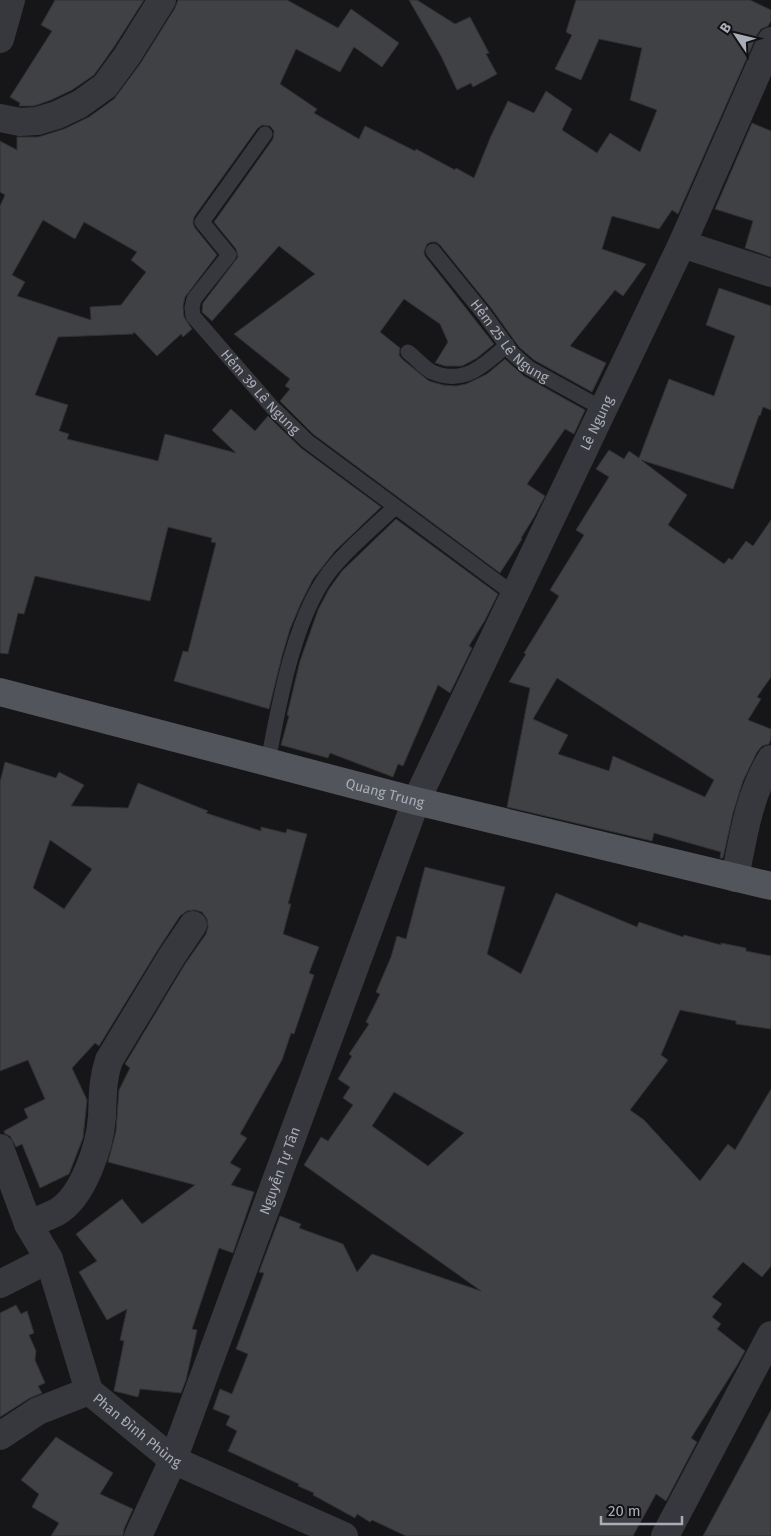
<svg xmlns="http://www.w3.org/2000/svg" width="771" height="1536" font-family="'Fira Sans',sans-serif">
  <rect width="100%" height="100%" fill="#161618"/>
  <g fill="#404145" stroke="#303034" fill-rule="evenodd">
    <polygon points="55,0 144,0 114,47 94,75 72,90 51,100 34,106 19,106 20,103 10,97 52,31 41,25"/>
    <path d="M 178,0 L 287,0 L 338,28 L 351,9 L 399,43 L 382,67 L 354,47 L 340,72 L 296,49 L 280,84 L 317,109 L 314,113 L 359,139 L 365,126 L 415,151 L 416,149 L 455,170 L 456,168 L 474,178 L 491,136 L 508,101 L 534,113 L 546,91 L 572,109 L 562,130 L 597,153 L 610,133 L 640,152 L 657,110 L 630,100 L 642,48 L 599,39 L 581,80 L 555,69 L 572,35 L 566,32 L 576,0 L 750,0 L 771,10 L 771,21 L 768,26 L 761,29 L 757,35 L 678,214 L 672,210 L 659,229 L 612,216 L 602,249 L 646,264 L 623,296 L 615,290 L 570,346 L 606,363 L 592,392 L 534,360 L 519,347 L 491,308 L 440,245 L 436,242 L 431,242 L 427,244 L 424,252 L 425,256 L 494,344 L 477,358 L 462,366 L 445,366 L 436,363 L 435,363 L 448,342 L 440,324 L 404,299 L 380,332 L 400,348 L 399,355 L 402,359 L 429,381 L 443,385 L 456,386 L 466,384 L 487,374 L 505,359 L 524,376 L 585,410 L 574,434 L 565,429 L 527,484 L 545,496 L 534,517 L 521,538 L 522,539 L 500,573 L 313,434 L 280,401 L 290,389 L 285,386 L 290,379 L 234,334 L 315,274 L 279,246 L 212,321 L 202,312 L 203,303 L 238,257 L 236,249 L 214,222 L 273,139 L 274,131 L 270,126 L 262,125 L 257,129 L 194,217 L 193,223 L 195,228 L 217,255 L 185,297 L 183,306 L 184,317 L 192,329 L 183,337 L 181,334 L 157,356 L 134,332 L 133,334 L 58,337 L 35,395 L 68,405 L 59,431 L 69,434 L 67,439 L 158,461 L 165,434 L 236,453 L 212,430 L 231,409 L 255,431 L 268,416 L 301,448 L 381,507 L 335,551 L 313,579 L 301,603 L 290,629 L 282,656 L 269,709 L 174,681 L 183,651 L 188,652 L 216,543 L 211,542 L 212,538 L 168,527 L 150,601 L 35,576 L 24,614 L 18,613 L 8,654 L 0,653 L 0,206 L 5,195 L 0,192 L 0,141 L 17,150 L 17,137 L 38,137 L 64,129 L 89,117 L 114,99 L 140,64 L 175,8 ZM 43,220 L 75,239 L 84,222 L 137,252 L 131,260 L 146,272 L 121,305 L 90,307 L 91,320 L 17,296 L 25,282 L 12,275 Z"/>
    <polygon points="409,0 417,0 455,24 470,17 489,53 486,54 497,74 473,87 471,83 457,90 441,56"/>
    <polygon points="752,123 771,131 771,257 745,248 753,221 715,209"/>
    <path d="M 719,288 L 771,306 L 771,410 L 763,407 L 760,416 L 759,415 L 733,489 L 641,460 L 687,495 L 668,525 L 724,564 L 729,558 L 732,560 L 746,541 L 753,546 L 771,520 L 771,677 L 757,697 L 761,699 L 748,720 L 771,729 L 771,739 L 769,744 L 762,746 L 757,752 L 743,781 L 733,813 L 723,858 L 720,858 L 721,852 L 654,833 L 652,841 L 507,807 L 530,688 L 509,682 L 526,654 L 524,653 L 559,596 L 550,590 L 584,535 L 576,530 L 609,477 L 596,469 L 609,450 L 624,459 L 629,451 L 639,458 L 669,379 L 714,396 L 735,336 L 706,325 ZM 557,678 L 714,780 L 705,797 L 613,756 L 609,771 L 558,754 L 568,735 L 533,719 Z"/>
    <polygon points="396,519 498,594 485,620 469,646 472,648 450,693 438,685 403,766 398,764 393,777 330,753 328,758 281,745 289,716 287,715 300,661 318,610 329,589 342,571"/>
    <path d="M 5,762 L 56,778 L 59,772 L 84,785 L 71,806 L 128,808 L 138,783 L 208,811 L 206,813 L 261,831 L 261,827 L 286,833 L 287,829 L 307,834 L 288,904 L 291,904 L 283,934 L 319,947 L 309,973 L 314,975 L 294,1034 L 291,1033 L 282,1060 L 240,1134 L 247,1138 L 230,1163 L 241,1169 L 231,1185 L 254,1192 L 233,1253 L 219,1248 L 192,1329 L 197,1330 L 186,1380 L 181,1393 L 140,1389 L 138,1397 L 114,1391 L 124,1341 L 120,1340 L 127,1309 L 107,1320 L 79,1272 L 97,1261 L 76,1234 L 122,1199 L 142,1224 L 195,1185 L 108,1162 L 116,1131 L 119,1090 L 130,1068 L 125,1064 L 185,964 L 206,934 L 208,927 L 207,919 L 202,912 L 195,910 L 187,911 L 180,916 L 159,948 L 99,1046 L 95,1043 L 72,1068 L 87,1100 L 83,1138 L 69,1174 L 40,1188 L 22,1144 L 16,1147 L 10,1136 L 5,1134 L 4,1131 L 28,1118 L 24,1109 L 45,1099 L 28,1060 L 0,1071 L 0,782 ZM 50,840 L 92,869 L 64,909 L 33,888 Z"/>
    <path d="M 425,867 L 505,887 L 487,954 L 521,974 L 556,893 L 637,927 L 639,922 L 683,937 L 684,935 L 721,945 L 721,943 L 746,948 L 746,951 L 771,956 L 771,1029 L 736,1024 L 736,1021 L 680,1010 L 661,1055 L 668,1060 L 630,1110 L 644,1120 L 700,1181 L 728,1144 L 735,1150 L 771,1089 L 771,1266 L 762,1277 L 743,1262 L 712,1297 L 722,1304 L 712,1317 L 721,1324 L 717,1329 L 745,1351 L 736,1367 L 691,1438 L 697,1442 L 666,1501 L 656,1494 L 633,1536 L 406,1536 L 372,1520 L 370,1522 L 357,1514 L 355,1518 L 313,1495 L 314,1493 L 298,1486 L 299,1484 L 228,1451 L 237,1431 L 226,1425 L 230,1416 L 213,1409 L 220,1389 L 232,1394 L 248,1354 L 236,1349 L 264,1273 L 259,1272 L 280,1216 L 301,1224 L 299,1228 L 343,1244 L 357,1272 L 372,1254 L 481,1291 L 304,1165 L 321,1137 L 328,1141 L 353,1105 L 343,1098 L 350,1087 L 338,1079 L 352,1056 L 349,1054 L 369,1024 L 366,1022 L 380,994 L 376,992 L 391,957 L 397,936 L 406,939 ZM 394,1092 L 464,1133 L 428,1166 L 372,1126 Z"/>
    <polygon points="16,1305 21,1314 27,1311 34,1333 29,1335 36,1351 35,1360 45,1383 38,1386 42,1393 30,1398 0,1417 0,1313"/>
    <polygon points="771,1410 771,1536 703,1536"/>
    <polygon points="56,1437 113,1473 100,1494 133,1509 124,1529 123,1536 51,1536 59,1523 32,1507 39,1494 21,1480"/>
  </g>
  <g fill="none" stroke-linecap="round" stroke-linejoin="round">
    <g stroke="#37383d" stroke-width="15">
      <path id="s1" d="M 265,134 L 202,222 L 229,255 L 194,299 L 192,308 L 193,316 L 272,407 L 307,441 L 515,595"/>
      <path id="s2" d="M 433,251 L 484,314 L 512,353 L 529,368 L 603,409"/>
      <path d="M 408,352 C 416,358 423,367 432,372 C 464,386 486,364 507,345"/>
      <path d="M 268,762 C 279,703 295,610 335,565 C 353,544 375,526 395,507"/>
    </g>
    <g stroke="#37383d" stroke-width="28">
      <polyline points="0,118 20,122 37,121 57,115 80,104 105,86 127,56 162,0"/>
      <polyline points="682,244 771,273"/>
      <path id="s3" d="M 416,801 L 682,244 L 771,41"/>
      <path d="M 735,878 C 743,837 749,795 771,759"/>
      <path d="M 28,1224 C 38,1220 48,1217 57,1212 C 83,1197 100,1146 102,1117 C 103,1097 102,1080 109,1060 L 172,956 L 193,925"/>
      <polyline points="0,1284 49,1259"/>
      <polyline points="0,1436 38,1411 89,1391"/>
      <polyline points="665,1536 771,1335"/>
    </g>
    <g stroke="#37383d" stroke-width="28">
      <polyline points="0,39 11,0"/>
      <path id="s4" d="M 0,1148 L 28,1224 L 49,1259 L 89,1391 L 173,1460 L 344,1536"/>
      <path id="s5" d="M 138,1536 L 173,1460 L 416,801"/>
    </g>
    <path stroke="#53555c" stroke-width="28" id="s6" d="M 0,692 L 416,801 L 771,886"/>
  </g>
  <g text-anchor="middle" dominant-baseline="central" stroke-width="5" stroke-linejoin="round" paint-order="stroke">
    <g font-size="14" fill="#a8adb8" stroke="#111113">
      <text stroke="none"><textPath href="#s2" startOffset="119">Hẻm 25 Lê Ngung</textPath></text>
      <text stroke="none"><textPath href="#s1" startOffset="326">Hẻm 39 Lê Ngung</textPath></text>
      <text stroke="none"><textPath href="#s3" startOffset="419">Lê Ngung</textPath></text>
      <text stroke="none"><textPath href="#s6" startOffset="398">Quang Trung</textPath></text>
      <text stroke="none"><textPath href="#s5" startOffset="392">Nguyễn Tự Tân</textPath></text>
      <text stroke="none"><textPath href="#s4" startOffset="322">Phan Đình Phùng</textPath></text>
    </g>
  </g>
  <g transform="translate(736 35) rotate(305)" stroke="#111113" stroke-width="4" paint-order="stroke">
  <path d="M0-4L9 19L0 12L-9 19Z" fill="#a8adb8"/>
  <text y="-8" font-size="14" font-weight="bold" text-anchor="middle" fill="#a8adb8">B</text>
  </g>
  <path d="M601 1516v8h81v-8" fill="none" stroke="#a8adb8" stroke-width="2.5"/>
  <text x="608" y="1516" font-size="15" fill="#a8adb8" stroke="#111113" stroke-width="4" paint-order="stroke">20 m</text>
</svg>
